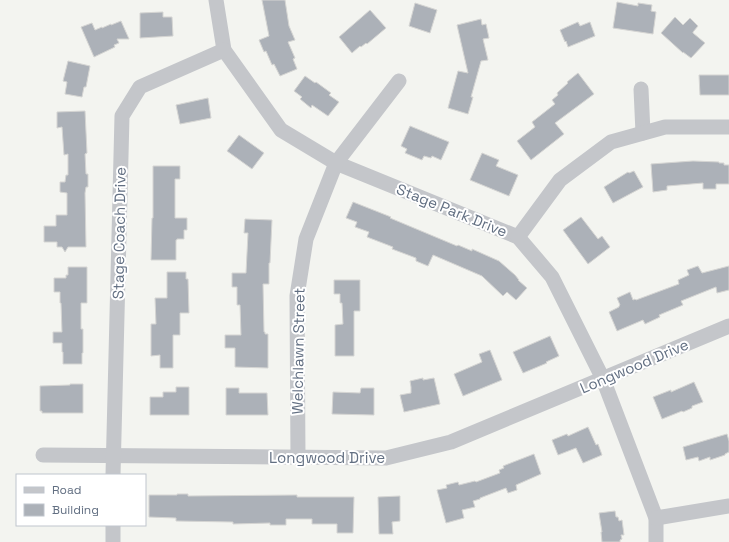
<svg xmlns="http://www.w3.org/2000/svg" width="729" height="542" font-family="'Space Grotesk',sans-serif">
  <rect width="100%" height="100%" fill="#f3f4f0"/>
  <g fill="#acb1b8" stroke="#d5d5d3">
    <polygon points="262,0 285,0 289,26 295,40 288,42 295,58 293,59 297,69 280,76 274,64 272,65 266,51 264,52 259,40 269,36"/>
    <polygon points="617,2 638,6 638,3 652,5 651,11 656,12 653,34 613,28"/>
    <polygon points="415,3 437,10 430,33 409,26"/>
    <polygon points="370,10 386,28 367,44 366,43 361,47 360,46 352,53 339,37"/>
    <polygon points="163,12 163,17 172,17 173,36 140,38 140,13"/>
    <polygon points="675,17 683,25 690,18 698,26 693,32 693,33 705,43 691,58 683,52 683,53 661,33"/>
    <polygon points="481,19 482,25 486,24 489,38 483,39 488,60 481,61 471,97 473,97 468,114 448,108 458,71 468,73 457,25"/>
    <polygon points="121,21 129,39 117,39 119,43 114,45 115,47 94,57 81,27 92,23 95,30 102,27 102,28 111,24 111,25"/>
    <polygon points="578,22 580,26 590,22 595,36 568,47 566,41 565,42 560,30"/>
    <polygon points="68,61 90,66 86,87 84,87 82,97 65,94 67,82 63,81"/>
    <polygon points="578,73 594,94 555,123 564,134 531,160 517,141 535,127 532,122 555,104 552,100 558,95 557,93 568,83 567,82"/>
    <polygon points="699,75 729,75 729,95 700,95"/>
    <polygon points="305,76 315,83 316,82 331,93 329,95 339,102 328,116 312,105 311,108 300,99 302,97 294,91"/>
    <polygon points="208,98 211,118 180,124 176,105"/>
    <polygon points="85,111 87,153 85,154 86,174 88,174 88,187 86,187 85,193 86,247 68,247 65,252 62,247 57,247 57,242 44,242 44,226 56,226 56,215 67,215 67,193 60,192 60,182 65,182 66,175 68,175 68,154 64,155 62,127 57,128 57,112"/>
    <polygon points="410,126 449,142 441,160 432,156 431,158 424,156 422,160 405,153 407,149 401,146"/>
    <polygon points="239,135 264,153 252,169 227,151"/>
    <polygon points="482,153 499,160 496,166 518,175 509,196 470,180"/>
    <polygon points="693,161 719,162 719,163 724,163 724,165 729,165 729,184 716,184 716,189 703,189 703,183 667,186 667,190 653,192 651,164"/>
    <polygon points="153,166 180,166 180,179 175,179 175,218 187,218 187,230 184,230 184,239 177,239 177,240 176,240 176,260 151,260 152,218 153,218"/>
    <polygon points="634,171 643,187 613,203 604,187 628,172 629,173"/>
    <polygon points="353,202 391,217 390,218 457,246 458,245 472,251 472,249 499,261 515,275 519,280 518,280 527,288 516,300 507,292 503,296 482,276 433,255 428,266 416,261 416,258 392,249 393,247 367,237 369,232 355,227 357,222 346,218"/>
    <polygon points="581,217 598,239 602,236 610,247 588,264 563,230"/>
    <polygon points="245,219 272,220 270,263 269,263 269,284 263,284 264,332 265,332 265,334 268,334 268,368 235,367 235,348 225,348 225,335 241,335 240,305 237,305 237,287 232,287 232,273 246,273 248,233 244,233"/>
    <polygon points="698,266 702,273 729,266 729,290 717,293 716,287 681,301 683,305 659,315 660,317 645,324 643,320 617,331 609,312 619,307 619,306 620,305 617,298 630,292 633,300 635,299 636,300 679,284 678,280 689,275 687,270"/>
    <polygon points="68,267 87,267 87,303 81,303 81,329 83,329 83,353 82,353 82,364 63,364 63,352 62,352 62,343 53,343 53,332 62,332 61,303 60,303 60,292 54,292 54,278 66,278 66,275 68,275"/>
    <polygon points="167,272 186,272 186,279 188,279 189,313 180,313 180,335 173,335 173,368 160,368 160,355 151,356 151,324 156,324 155,298 167,298"/>
    <polygon points="334,280 360,280 360,311 354,311 354,356 335,356 335,325 343,324 342,303 340,303 340,294 334,294"/>
    <polygon points="550,336 559,356 546,362 547,363 523,373 513,352"/>
    <polygon points="490,350 502,380 463,396 454,374 482,362 479,354"/>
    <polygon points="423,378 423,380 434,378 440,404 404,412 400,395 411,393 411,387 410,381"/>
    <polygon points="694,382 703,402 692,406 692,408 683,412 682,411 662,419 653,397 671,390 671,392"/>
    <polygon points="70,384 83,384 83,413 42,413 42,411 40,411 40,386 70,385"/>
    <polygon points="176,387 189,387 189,415 150,415 150,397 163,397 163,392 176,392"/>
    <polygon points="226,388 239,388 239,393 267,393 268,415 226,415"/>
    <polygon points="361,388 374,388 374,415 332,414 333,392 360,393"/>
    <polygon points="588,427 596,445 598,444 602,455 583,463 576,448 558,455 552,440 567,434 568,436"/>
    <polygon points="727,434 729,441 729,452 725,454 725,455 710,460 710,457 699,461 698,457 686,460 683,447"/>
    <polygon points="534,454 541,474 516,485 517,490 508,493 506,488 480,498 480,499 473,501 475,507 462,510 464,518 446,523 437,490 447,488 446,485 458,482 459,485 475,481 476,482 500,473 499,470 504,468 503,466"/>
    <polygon points="177,494 188,494 188,496 297,495 297,497 354,497 353,533 337,533 337,524 312,524 312,519 286,519 286,525 270,525 270,523 233,524 233,522 176,521 176,518 149,517 149,495 177,495"/>
    <polygon points="400,496 400,521 392,522 393,534 379,534 378,497"/>
    <polygon points="615,511 616,517 618,517 619,521 622,520 624,535 621,535 622,539 620,540 620,542 602,542 601,532 602,532 599,513"/>
  </g>
  <g fill="none" stroke-linecap="round" stroke-linejoin="round">
    <g stroke="#c4c6ca" stroke-width="15">
      <polyline points="216,0 224,50 281,130 336,163 518,237 552,277 603,379 656,518 656,542"/>
      <polyline points="641,89 643,133"/>
      <polyline points="518,237 560,180 611,142 665,127 729,127"/>
      <polyline points="43,455 386,458 451,442 729,326"/>
      <polyline points="298,458 297,296 306,239 336,163 399,81"/>
      <polyline points="113,475 122,116 140,87 224,50"/>
      <polyline points="656,518 729,506"/>
      <polyline points="113,542 113,525"/>
    </g>
  </g>
  <g text-anchor="middle" dominant-baseline="central" stroke-width="4" stroke-linejoin="round" paint-order="stroke">
    <g font-size="15" fill="#626f82" stroke="#fff">
      <text transform="translate(452 210) rotate(22)">Stage Park Drive</text>
      <text transform="translate(119 233) rotate(-89)">Stage Coach Drive</text>
      <text transform="translate(298 351) rotate(-89)">Welchlawn Street</text>
      <text transform="translate(634 366) rotate(-23)">Longwood Drive</text>
      <text x="327" y="457">Longwood Drive</text>
    </g>
  </g>
  <rect x="16" y="474" width="130" height="52" fill="#ffffff" stroke="#c0c5cd"/>
  <rect x="24" y="487" width="20" height="6" fill="#c4c6ca" stroke="#c0c5cd"/>
  <text x="52" y="494" font-size="12" fill="#626f82">Road</text>
  <rect x="24" y="504" width="20" height="12" fill="#acb1b8" stroke="#c0c5cd"/>
  <text x="52" y="514" font-size="12" fill="#626f82">Building</text>
</svg>
